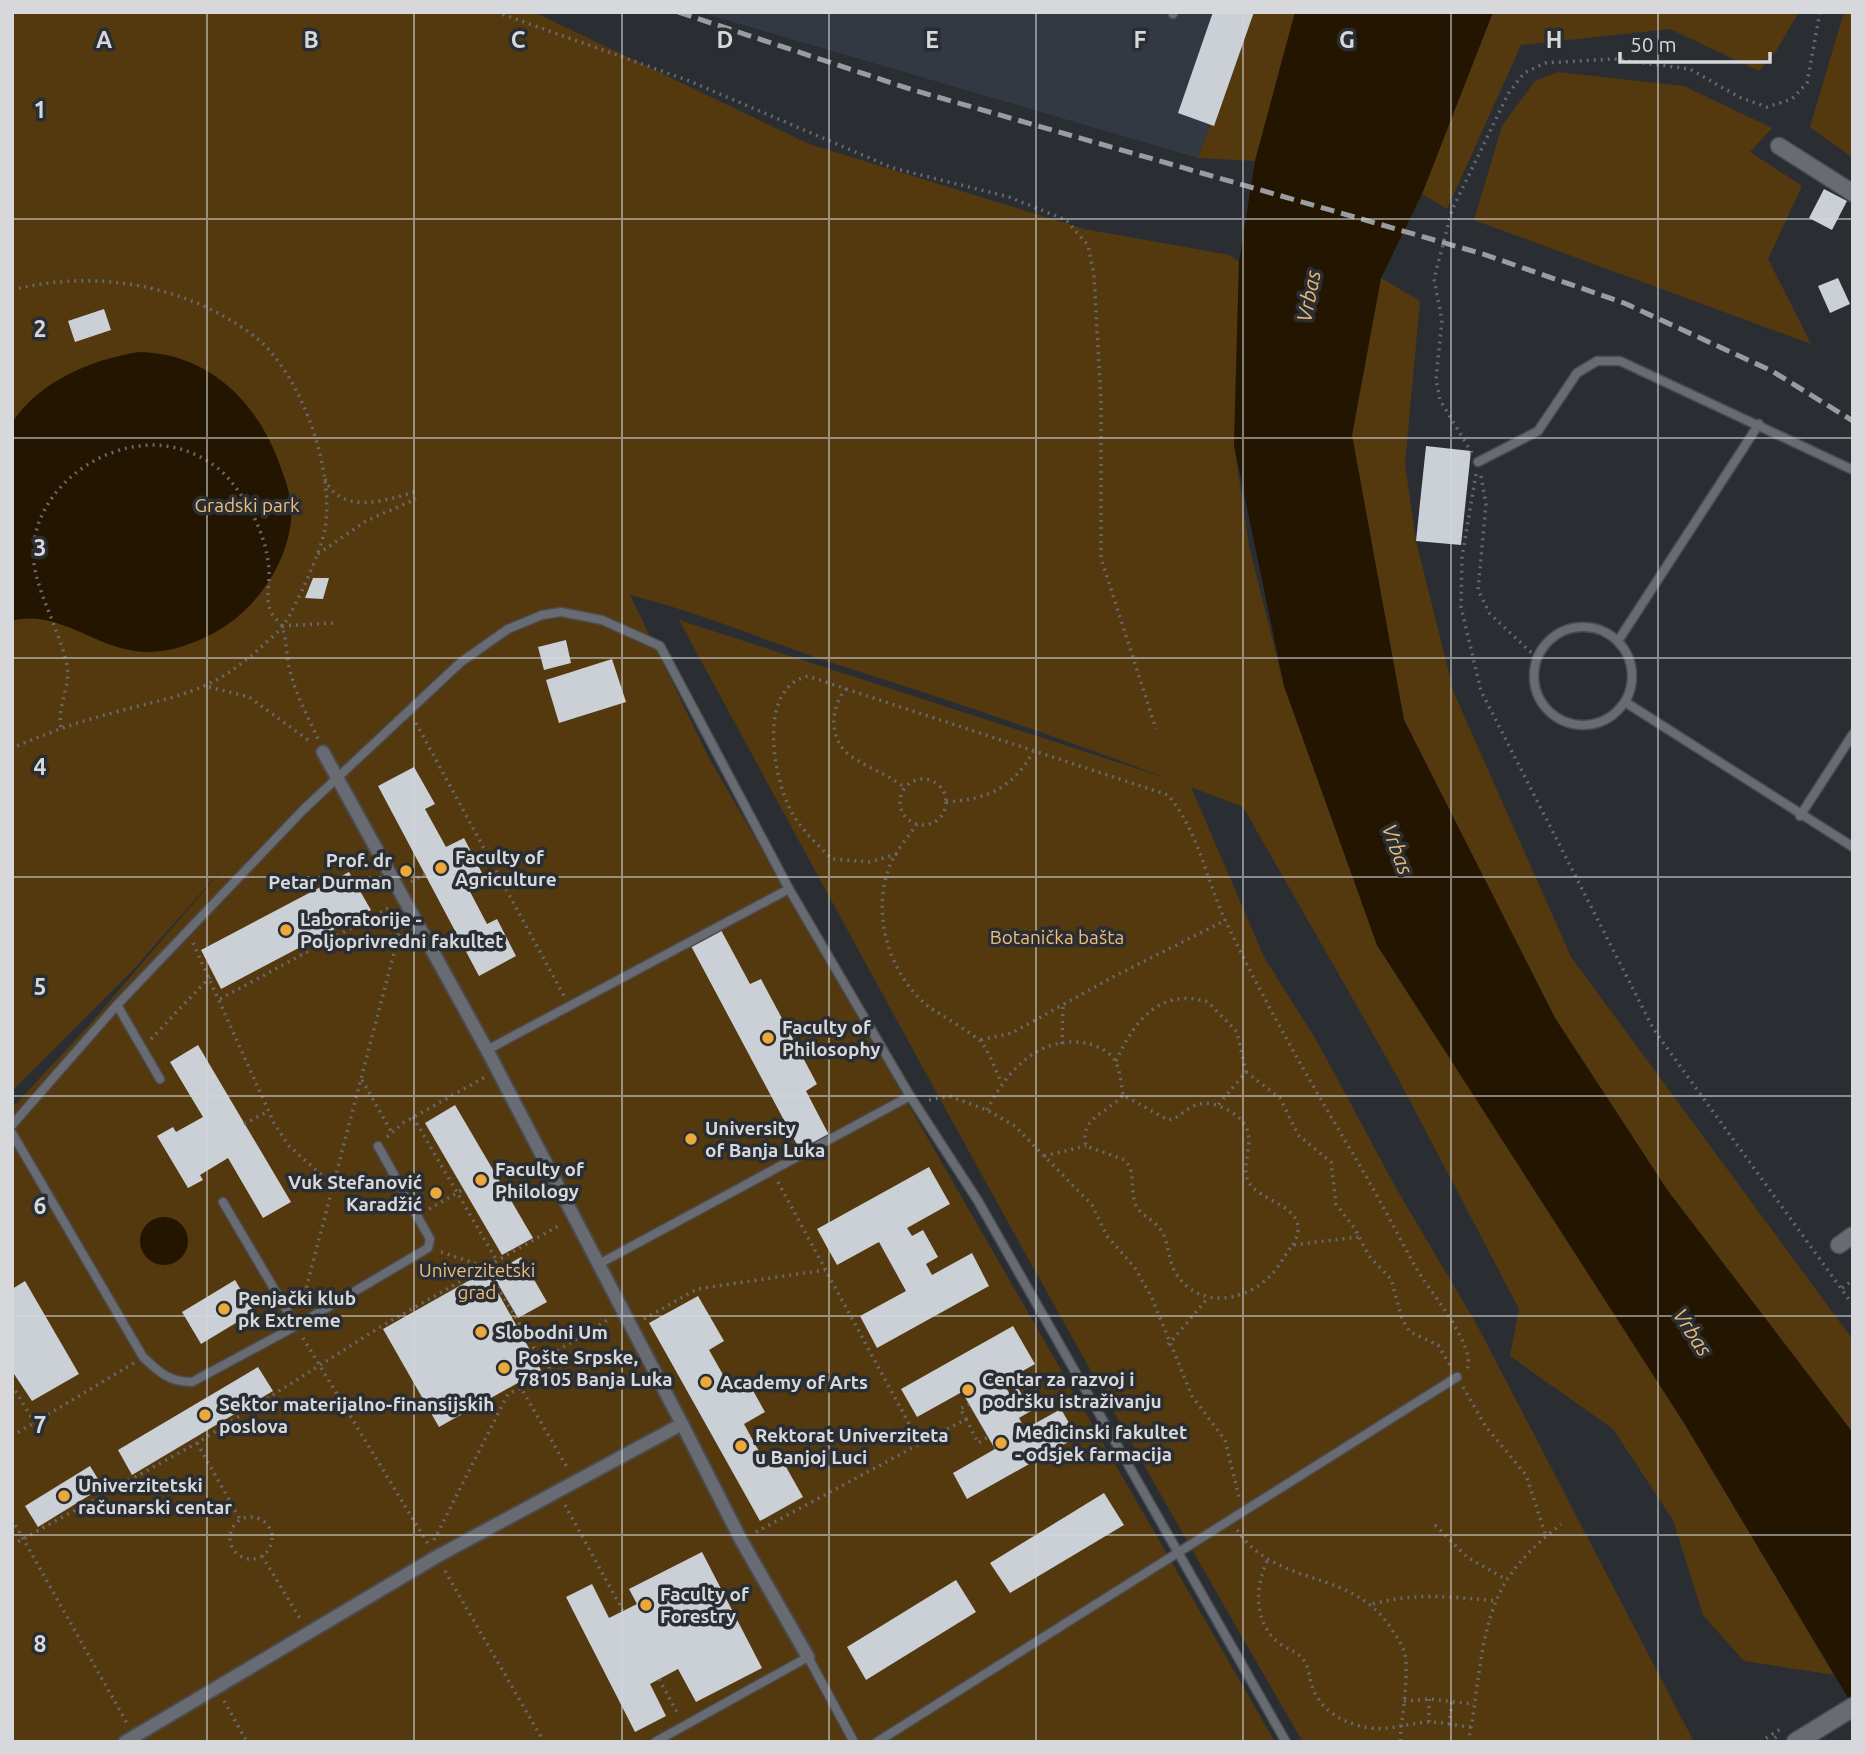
<svg xmlns="http://www.w3.org/2000/svg" width="1865" height="1754" font-family="Ubuntu,sans-serif">
  <rect width="100%" height="100%" fill="#2a2e33"/>
  <polygon fill="#323943" points="699,12 1251,12 1198,158"/>
  <g fill="#54390f">
    <path d="M 12,12 L 534,12 L 809,144 L 1084,229 L 1230,255 L 1239,262 L 1234,445 L 1249,546 L 1284,686 L 1377,945 L 1684,1423 L 1834,1675 L 1744,1661 L 1703,1615 L 1673,1520 L 1613,1429 L 1510,1356 L 1519,1309 L 1398,1078 L 1243,807 L 1191,787 L 1264,957 L 1318,1043 L 1396,1188 L 1477,1325 L 1694,1742 L 1303,1742 C 1087,1372 883,996 679,620 L 1169,779 C 1061,738 952,701 842,666 C 771,643 702,613 630,595 L 708,756 L 1275,1742 L 12,1742 L 12,1108 L 89,1025 L 240,849 L 131,972 L 12,1091 Z"/>
    <polygon points="1251,12 1295,12 1255,161 1198,158"/>
    <polygon points="1493,12 1799,12 1776,51 1759,71 1670,29 1521,45 1447,209 1422,194"/>
    <polygon points="1844,12 1853,12 1853,158 1810,127"/>
    <polygon points="1558,72 1684,86 1772,128 1750,152 1802,186 1768,259 1811,344 1474,220 1502,126 1535,81"/>
    <polygon points="1381,278 1420,301 1405,464 1416,541 1454,693 1571,957 1853,1340 1853,1433 1668,1191 1555,1018 1404,720 1352,435"/>
  </g>
  <g fill="#241501">
    <polygon points="1295,12 1493,12 1422,194 1381,278 1352,435 1404,720 1555,1018 1668,1191 1853,1433 1853,1706 1684,1423 1377,945 1284,686 1234,445 1239,262 1255,161"/>
    <path d="M 139,352 C 209,353 259,403 281,468 C 287,484 293,502 291,520 C 287,566 253,613 212,634 C 189,646 161,655 135,651 C 93,646 56,609 12,621 L 12,423 C 38,382 92,359 139,352 Z"/>
    <circle cx="164" cy="1241" r="24"/>
  </g>
  <g fill="#cbcfd6">
    <polygon points="1213,12 1254,12 1214,126 1178,113"/>
    <polygon points="1824,189 1847,201 1832,230 1809,218"/>
    <polygon points="1838,278 1850,304 1830,313 1818,286"/>
    <polygon points="104,309 111,330 75,342 68,321"/>
    <polygon points="1426,446 1471,451 1461,545 1416,541"/>
    <polygon points="313,578 329,578 323,599 305,598"/>
    <polygon points="566,640 571,663 544,670 538,647"/>
    <polygon points="612,659 626,702 559,723 546,680"/>
    <polygon points="414,767 435,804 425,809 446,847 464,838 483,875 466,884 487,924 497,919 516,956 479,976 378,786"/>
    <polygon points="349,872 371,910 221,989 201,950"/>
    <polygon points="721,930 750,984 761,979 817,1084 806,1091 830,1137 801,1152 691,946"/>
    <polygon points="198,1045 291,1202 263,1218 228,1158 200,1175 203,1180 188,1188 157,1136 173,1127 176,1132 203,1117 170,1062"/>
    <polygon points="455,1105 533,1238 502,1255 425,1123"/>
    <polygon points="929,1167 950,1204 907,1228 912,1236 923,1230 938,1257 926,1264 932,1275 972,1253 989,1286 877,1348 860,1316 906,1291 879,1242 837,1265 817,1229"/>
    <polygon points="521,1257 547,1302 518,1318 492,1274"/>
    <polygon points="486,1271 541,1370 439,1427 383,1329"/>
    <polygon points="235,1280 254,1312 201,1344 182,1312"/>
    <polygon points="25,1281 79,1374 32,1401 12,1371 12,1289"/>
    <polygon points="698,1296 724,1341 709,1350 730,1387 746,1378 765,1412 744,1424 767,1466 781,1458 803,1497 760,1521 649,1323"/>
    <polygon points="1013,1326 1035,1364 1003,1382 1009,1393 1018,1388 1031,1411 1019,1418 1025,1429 1061,1409 1077,1437 967,1499 953,1473 995,1449 962,1392 917,1417 901,1389"/>
    <polygon points="258,1367 273,1391 132,1475 118,1450"/>
    <polygon points="90,1466 103,1487 38,1527 25,1506"/>
    <polygon points="1104,1493 1124,1525 1010,1593 990,1563"/>
    <polygon points="702,1552 762,1668 696,1702 678,1669 650,1684 666,1716 635,1732 566,1597 592,1584 609,1618 637,1604 629,1589"/>
    <polygon points="956,1580 976,1612 866,1680 847,1647"/>
  </g>
  <g fill="none" stroke-linecap="round" stroke-linejoin="round">
    <defs>
      <g id="service">
        <polyline points="1173,14 1174,12"/>
        <polyline points="1478,462 1538,431 1577,373 1597,361 1620,361 1853,470"/>
        <circle cx="1583" cy="676" r="49"/>
        <polyline points="1618,641 1759,424"/>
        <polyline points="1625,702 1853,847"/>
        <polyline points="1800,816 1853,734"/>
        <polyline points="487,1050 789,889"/>
        <polyline points="160,1079 117,1005 304,809 461,662 508,629 542,615 561,612 602,620 660,646 789,889 910,1096 978,1201 1286,1742"/>
        <polyline points="12,1125 117,1005"/>
        <path d="M 12,1133 L 143,1357 C 159,1372 169,1382 192,1382 L 296,1326 L 223,1202"/>
        <polyline points="597,1265 910,1096"/>
        <polyline points="296,1326 428,1248 430,1239 378,1146"/>
        <polyline points="655,1742 808,1657 854,1742"/>
        <polyline points="877,1742 1457,1377"/>
      </g>
      <g id="pedestrian">
        <polyline points="682,1424 741,1540 808,1657"/>
        <polyline points="125,1742 436,1557 682,1424 487,1050 323,752"/>
      </g>
      <g id="minor">
        <polyline points="1779,146 1853,193"/>
        <polyline points="1839,1245 1853,1235"/>
      </g>
      <polyline id="tertiary" points="1796,1742 1853,1707"/>
    </defs>
    <use href="#service" stroke="#4a4c51" stroke-width="11"/>
    <use href="#pedestrian" stroke="#4a4c51" stroke-width="16"/>
    <use href="#minor" stroke="#4a4c51" stroke-width="19"/>
    <use href="#tertiary" stroke="#4a4c51" stroke-width="21"/>
    <g stroke="#65686c" stroke-width="3.5" stroke-dasharray="2 5" stroke-linecap="butt">
      <polyline points="496,12 687,80 893,168 1009,197 1066,220 1088,245 1094,275 1101,402 1101,558 1156,729"/>
      <path d="M 12,290 C 94,269 186,284 254,336 C 301,372 335,471 325,529 C 321,551 296,607 283,626 C 277,634 267,641 260,648 C 210,694 174,696 112,713 C 77,722 45,734 12,748"/>
      <polyline points="1472,453 1440,400 1436,379 1442,320 1434,279 1452,210 1508,94 1524,73 1545,63 1614,59 1690,69 1739,97 1767,107 1792,99 1807,83 1820,12"/>
      <polyline points="1476,474 1462,557 1461,607 1481,691 1654,1030 1853,1305"/>
      <polyline points="1481,476 1486,504 1478,590 1490,614 1537,658"/>
      <path d="M 325,479 C 341,515 385,501 414,492"/>
      <polyline points="318,554 366,521 416,499"/>
      <polyline points="282,626 333,623"/>
      <polyline points="209,687 249,697 311,742"/>
      <path d="M 846,689 L 1168,795 C 1198,831 1206,878 1225,920 C 1264,1001 1308,1079 1355,1157 C 1376,1193 1396,1231 1416,1268 C 1428,1289 1477,1346 1467,1369"/>
      <polyline points="416,723 564,996"/>
      <path d="M 61,727 C 57,705 71,687 67,665 C 60,633 42,602 35,570 C 23,507 81,453 139,446 C 173,441 212,456 233,484 C 252,508 267,539 269,570 C 270,583 265,600 271,612 C 274,619 281,622 283,629 C 287,642 286,657 290,671 C 296,695 308,717 318,739"/>
      <circle cx="923" cy="802" r="23"/>
      <path d="M 946,802 C 986,800 1013,788 1033,752"/>
      <path d="M 917,824 C 908,837 896,851 890,865 C 871,913 888,974 929,1007 C 939,1014 979,1037 982,1043 C 990,1054 995,1069 1001,1082"/>
      <path d="M 897,854 L 870,862 L 832,859 C 817,844 800,829 790,809 C 773,775 757,688 808,676 L 846,689 C 829,708 829,742 852,757 C 870,769 888,774 905,788"/>
      <polyline points="411,882 425,874"/>
      <polyline points="193,943 274,1123 289,1146 334,1186"/>
      <polyline points="220,999 390,907"/>
      <polyline points="151,1039 210,977"/>
      <polyline points="981,1040 1012,1033 1109,979 1226,920"/>
      <polyline points="1062,1044 1063,1006"/>
      <path d="M 1116,1061 C 1134,1022 1159,987 1208,1002 L 1237,1032 L 1246,1072 L 1218,1105"/>
      <polyline points="1246,1072 1280,1098 1298,1135 1331,1162 1336,1204 1355,1229 1369,1256 1391,1279 1402,1319 1410,1332 1438,1345 1450,1365"/>
      <polyline points="362,1080 392,1133"/>
      <polyline points="929,1100 949,1096 987,1110 1015,1126 1092,1205 1107,1236 1135,1268 1151,1296 1192,1396 1225,1440 1239,1497"/>
      <path d="M 987,1110 C 1006,1072 1038,1035 1086,1043 C 1095,1045 1109,1051 1114,1059 C 1120,1068 1121,1084 1123,1095"/>
      <polyline points="413,1117 497,1261"/>
      <polyline points="244,1124 269,1111"/>
      <polyline points="387,1137 403,1123 485,1077"/>
      <polyline points="1044,1156 1086,1146"/>
      <polyline points="778,1182 920,1444"/>
      <polyline points="429,1209 464,1189"/>
      <path d="M 1293,1245 C 1314,1207 1264,1204 1250,1184 C 1234,1162 1272,1128 1221,1107 C 1192,1094 1183,1119 1168,1120 L 1123,1095 C 1107,1114 1079,1117 1086,1146 L 1125,1160 C 1137,1174 1129,1190 1136,1205 C 1141,1217 1156,1220 1162,1232 C 1169,1244 1168,1260 1175,1272 C 1196,1307 1239,1304 1267,1279 C 1278,1270 1284,1255 1293,1245 L 1358,1237"/>
      <polyline points="441,1252 486,1267 548,1372"/>
      <polyline points="1842,1288 1853,1280"/>
      <polyline points="301,1308 401,926"/>
      <polyline points="644,1319 697,1289 825,1270"/>
      <polyline points="303,1338 428,1544"/>
      <polyline points="1168,1345 1207,1299"/>
      <polyline points="12,1385 34,1422"/>
      <polyline points="1463,1387 1486,1427 1526,1475 1546,1536"/>
      <polyline points="521,1388 548,1372 552,1354 609,1319"/>
      <polyline points="966,1419 978,1443 988,1437"/>
      <polyline points="12,1436 134,1363"/>
      <polyline points="197,1443 240,1519"/>
      <polyline points="565,1505 623,1611"/>
      <circle cx="251" cy="1538" r="21"/>
      <polyline points="12,1519 128,1725"/>
      <polyline points="1435,1525 1467,1557 1507,1580"/>
      <path d="M 1237,1530 C 1276,1588 1352,1568 1391,1628 C 1398,1639 1405,1648 1406,1662 C 1407,1688 1402,1716 1400,1742"/>
      <polyline points="756,1532 966,1419 960,1409 969,1404"/>
      <polyline points="434,1540 508,1394 521,1388 568,1469"/>
      <polyline points="12,1545 197,1443 380,1327 560,1225"/>
      <polyline points="262,1556 301,1620"/>
      <path d="M 1267,1561 C 1255,1588 1253,1623 1280,1644 C 1289,1650 1299,1652 1305,1662 C 1309,1669 1309,1676 1311,1683 C 1318,1707 1337,1720 1360,1726 C 1385,1733 1405,1723 1429,1722 C 1443,1722 1458,1726 1472,1727"/>
      <polyline points="445,1571 544,1742"/>
      <path d="M 1373,1604 C 1416,1592 1454,1597 1497,1601"/>
      <polyline points="659,1679 678,1714"/>
      <polyline points="224,1701 247,1742"/>
      <polyline points="1404,1701 1429,1699 1474,1704"/>
      <polyline points="1429,1722 1429,1699"/>
      <polyline points="1449,1725 1452,1701"/>
      <path d="M 1468,1742 C 1480,1690 1478,1624 1508,1578 C 1522,1557 1541,1540 1561,1524"/>
      <polyline points="1760,1742 1782,1728"/>
      <polyline points="1769,1742 1779,1735"/>
    </g>
    <use href="#service" stroke="#686c72" stroke-width="8"/>
    <use href="#pedestrian" stroke="#686c72" stroke-width="12"/>
    <use href="#minor" stroke="#686c72" stroke-width="16"/>
    <use href="#tertiary" stroke="#686c72" stroke-width="18"/>
    <polyline stroke="#999ca0" stroke-width="5" stroke-dasharray="14 7" stroke-linecap="butt" points="678,12 913,90 1483,254 1624,303 1772,371 1853,421"/>
  </g>
  <path fill="none" stroke="#d6d8db" stroke-width="2" stroke-opacity="0.55" d="M 207,12 L 207,1742M 414,12 L 414,1742M 622,12 L 622,1742M 829,12 L 829,1742M 1036,12 L 1036,1742M 1243,12 L 1243,1742M 1451,12 L 1451,1742M 1658,12 L 1658,1742M 12,219 L 1853,219M 12,438 L 1853,438M 12,658 L 1853,658M 12,877 L 1853,877M 12,1096 L 1853,1096M 12,1316 L 1853,1316M 12,1535 L 1853,1535"/>
  <g fill="#eda83b" stroke="#2a2e33" stroke-width="2.5">
    <circle cx="441" cy="868" r="7"/>
    <circle cx="406" cy="871" r="7"/>
    <circle cx="286" cy="930" r="7"/>
    <circle cx="768" cy="1038" r="7"/>
    <circle cx="691" cy="1139" r="7"/>
    <circle cx="481" cy="1180" r="7"/>
    <circle cx="436" cy="1193" r="7"/>
    <circle cx="224" cy="1309" r="7"/>
    <circle cx="481" cy="1332" r="7"/>
    <circle cx="504" cy="1368" r="7"/>
    <circle cx="706" cy="1382" r="7"/>
    <circle cx="968" cy="1390" r="7"/>
    <circle cx="205" cy="1415" r="7"/>
    <circle cx="1001" cy="1443" r="7"/>
    <circle cx="741" cy="1446" r="7"/>
    <circle cx="64" cy="1496" r="7"/>
    <circle cx="646" cy="1605" r="7"/>
  </g>
  <g text-anchor="middle" dominant-baseline="central" stroke-width="7" stroke-linejoin="round" paint-order="stroke">
    <g font-size="19" fill="#edbe7c" stroke="#2a2e33">
      <text x="247" y="505">Gradski park</text>
      <text x="1057" y="937">Botanička bašta</text>
      <text x="477" y="1270">Univerzitetski<tspan x="477" dy="22">grad</tspan></text>
    </g>
    <g font-size="19" font-weight="bold" fill="#d6d8db" stroke="#2a2e33" text-anchor="start">
      <text x="455" y="857">Faculty of<tspan x="455" dy="22">Agriculture</tspan></text>
      <text x="392" y="860" text-anchor="end">Prof. dr<tspan x="392" dy="22">Petar Durman</tspan></text>
      <text x="300" y="919">Laboratorije -<tspan x="300" dy="22">Poljoprivredni fakultet</tspan></text>
      <text x="782" y="1027">Faculty of<tspan x="782" dy="22">Philosophy</tspan></text>
      <text x="705" y="1128">University<tspan x="705" dy="22">of Banja Luka</tspan></text>
      <text x="495" y="1169">Faculty of<tspan x="495" dy="22">Philology</tspan></text>
      <text x="422" y="1182" text-anchor="end">Vuk Stefanović<tspan x="422" dy="22">Karadžić</tspan></text>
      <text x="238" y="1298">Penjački klub<tspan x="238" dy="22">pk Extreme</tspan></text>
      <text x="495" y="1332">Slobodni Um</text>
      <text x="518" y="1357">Pošte Srpske,<tspan x="518" dy="22">78105 Banja Luka</tspan></text>
      <text x="982" y="1379">Centar za razvoj i<tspan x="982" dy="22">podršku istraživanju</tspan></text>
      <text x="720" y="1382">Academy of Arts</text>
      <text x="219" y="1404">Sektor materijalno-finansijskih<tspan x="219" dy="22">poslova</tspan></text>
      <text x="1015" y="1432">Medicinski fakultet<tspan x="1015" dy="22">- odsjek farmacija</tspan></text>
      <text x="755" y="1435">Rektorat Univerziteta<tspan x="755" dy="22">u Banjoj Luci</tspan></text>
      <text x="78" y="1485">Univerzitetski<tspan x="78" dy="22">računarski centar</tspan></text>
      <text x="660" y="1594">Faculty of<tspan x="660" dy="22">Forestry</tspan></text>
    </g>
    <g font-size="21" font-style="italic" fill="#e9ba78" stroke="#2a2e33">
      <text transform="translate(1308 296) rotate(-79)">Vrbas</text>
      <text transform="translate(1398 849) rotate(70)">Vrbas</text>
      <text transform="translate(1693 1332) rotate(57)">Vrbas</text>
    </g>
  </g>
  <g font-size="23" text-anchor="middle" font-weight="bold" fill="#d6d8db" stroke="#2a2e33" stroke-width="7" stroke-linejoin="round" paint-order="stroke">
    <text x="104" y="48">A</text>
    <text x="311" y="48">B</text>
    <text x="518" y="48">C</text>
    <text x="725" y="48">D</text>
    <text x="932" y="48">E</text>
    <text x="1140" y="48">F</text>
    <text x="1347" y="48">G</text>
    <text x="1554" y="48">H</text>
    <text x="40" y="118">1</text>
    <text x="40" y="337">2</text>
    <text x="40" y="556">3</text>
    <text x="40" y="775">4</text>
    <text x="40" y="995">5</text>
    <text x="40" y="1214">6</text>
    <text x="40" y="1433">7</text>
    <text x="40" y="1652">8</text>
  </g>
  <rect width="1865" height="1754" fill="none" stroke="#d6d8db" stroke-width="28"/>
  <path d="M1620 52v10h150v-10" fill="none" stroke="#d6d8db" stroke-width="3.5"/>
  <text x="1630" y="52" font-size="21" fill="#d6d8db" stroke="#2a2e33" stroke-width="5" paint-order="stroke">50 m</text>
</svg>
